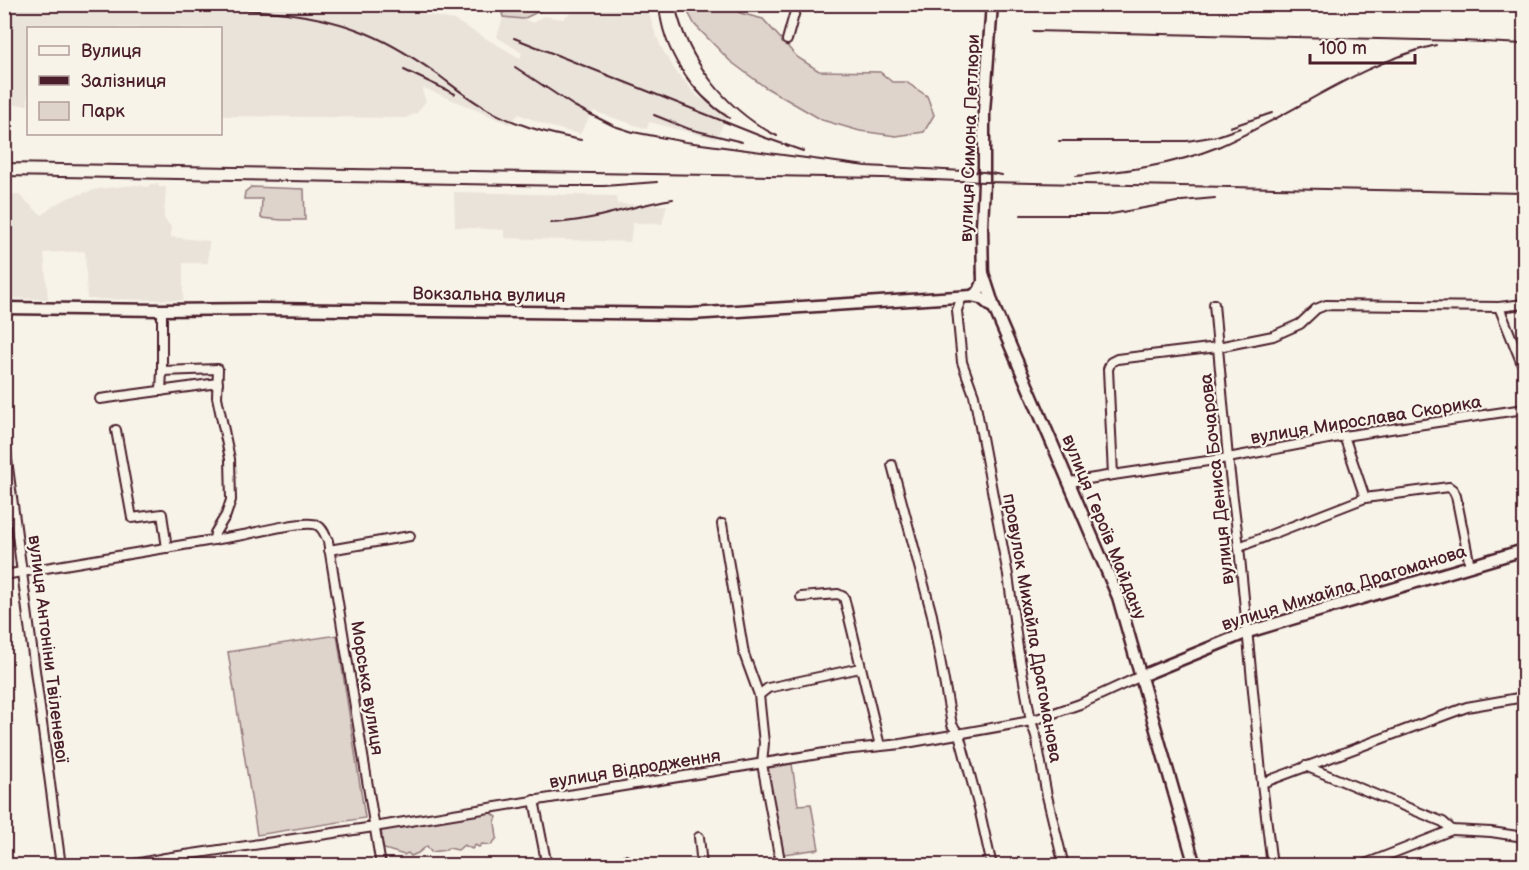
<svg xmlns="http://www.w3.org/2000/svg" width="1529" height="870" font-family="'Balsamiq Sans',sans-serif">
  <rect width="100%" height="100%" fill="#f7f3e8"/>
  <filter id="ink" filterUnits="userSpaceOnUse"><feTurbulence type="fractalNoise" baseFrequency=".0167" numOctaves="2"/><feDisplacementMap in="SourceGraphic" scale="12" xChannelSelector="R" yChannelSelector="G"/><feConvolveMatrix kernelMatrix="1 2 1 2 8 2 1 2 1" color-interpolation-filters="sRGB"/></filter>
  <g filter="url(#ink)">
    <g fill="#eae3da">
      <polygon points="380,4 391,7 393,5 418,13 454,20 520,58 522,53 497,37 503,17 523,19 533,23 543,16 563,19 579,5 647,5 653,27 661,47 675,70 697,96 728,114 716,139 649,122 647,129 593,111 580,134 551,127 519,114 509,124 424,88 422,91 426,101 417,113 405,118 221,116 220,28 28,28 28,105 5,105 5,5"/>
      <polygon points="150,184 158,184 159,187 166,187 164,218 171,227 171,237 209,241 208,263 183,263 183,300 87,299 85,251 44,253 48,299 5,298 5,194 18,194 38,212 43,215 51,207 70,197 98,189 136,185 148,187"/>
      <polygon points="454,192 616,196 617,204 667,205 662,224 633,223 630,242 504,238 504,230 455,227"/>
    </g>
    <g fill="#ded4cc" stroke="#947a7c" stroke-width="1.5">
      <polygon points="527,4 552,5 523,19 503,17 502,13"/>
      <polygon points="684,5 730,5 740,13 763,19 797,57 819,71 880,72 892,82 906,82 927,96 934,115 924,132 896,136 860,131 822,120 765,87 730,61 695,25"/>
      <polygon points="251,187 304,189 305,220 282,220 261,218 262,199 244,199 245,192"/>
      <polygon points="337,635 365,818 257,835 228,652"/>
      <polygon points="792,764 798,805 811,804 819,849 784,854 768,772 768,768"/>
      <polygon points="485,812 490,812 497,817 495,822 497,838 491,845 482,844 479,847 475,845 472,849 464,845 458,850 449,848 446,850 431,852 427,846 418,853 411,856 408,853 404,855 381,848 380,838 382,836 381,831 384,828 388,829 416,823 428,824 444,818 455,818"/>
    </g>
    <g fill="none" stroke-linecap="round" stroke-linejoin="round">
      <defs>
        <g id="street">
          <polyline points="787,40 797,4"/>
          <polyline points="962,297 957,310 962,362 974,395 1008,575 1018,648 1031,721 1036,736 1047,796 1064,866"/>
          <polyline points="1214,304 1228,458 1239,547 1262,783 1272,866"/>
          <polyline points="1499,307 1524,369"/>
          <polyline points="162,310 162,371 218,369 217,397 230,459 231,500 226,515 215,533 214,540"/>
          <polyline points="161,391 162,371"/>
          <polyline points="100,399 218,383"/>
          <polyline points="116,430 132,518 162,514 167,548"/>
          <polyline points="1344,436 1365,498"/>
          <polyline points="4,437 61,866"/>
          <polyline points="892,465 932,615 952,725 959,734 979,808 992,866"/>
          <polyline points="1113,475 1108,369 1111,362 1117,359 1218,347 1273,336 1300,324 1316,309 1326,305 1499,307 1524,304"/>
          <polyline points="1070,482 1113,475 1228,458 1344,436 1524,409"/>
          <polyline points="722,524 744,654 759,695 764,743 762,764 781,866"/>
          <polyline points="1239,547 1365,498 1449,487 1453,490 1456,496 1470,566"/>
          <polyline points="329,550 410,536"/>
          <path d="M 4,575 L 243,535 C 257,532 306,520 317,525 C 323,528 325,535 328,541 L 381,866"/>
          <polyline points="801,597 838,594 844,597 880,746"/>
          <polyline points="759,695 768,688 860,668"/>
          <polyline points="1305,766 1443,822 1452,830 1491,832 1524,837"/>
          <polyline points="1262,783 1467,707 1524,697"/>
          <polyline points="534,800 547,866"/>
          <polyline points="699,837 702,866"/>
          <polyline points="625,860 626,866"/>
          <polyline points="125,866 165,858 374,827 843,750 901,744 1031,721 1080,704 1141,676"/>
          <polyline points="1360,866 1452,830"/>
        </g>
        <g id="secondary">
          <polyline points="992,4 984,112 984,182 982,227 983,282 979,291 972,296 981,298 992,307"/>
          <polyline points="983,273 995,310 1118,597 1195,866"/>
          <polyline points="4,308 162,310 259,309 691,314 972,296"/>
          <polyline points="1141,676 1248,632 1524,550"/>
        </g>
      </defs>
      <use href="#street" stroke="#4a1f2b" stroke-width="12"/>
      <use href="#secondary" stroke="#4a1f2b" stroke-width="15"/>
      <use href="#street" stroke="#f7f3e8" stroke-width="8"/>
      <use href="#secondary" stroke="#f7f3e8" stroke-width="10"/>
      <g stroke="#4a1f2b" stroke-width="2">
        <path d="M 659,4 C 662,50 691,93 729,118"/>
        <path d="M 675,4 C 687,60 726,110 777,136"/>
        <path d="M 4,5 C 61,6 117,7 173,8 C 235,9 299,8 358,30 C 386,40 413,57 437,74 C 452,85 466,97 482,106 C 513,125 546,133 581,140"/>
        <polyline points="1033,31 1463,41 1524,44"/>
        <polyline points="514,38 763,137 803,151"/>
        <polyline points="515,67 574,106 614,126 633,132 686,142 866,166 984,172 1002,175"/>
        <polyline points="404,70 455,94"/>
        <polyline points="654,115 689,129 742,142"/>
        <polyline points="1230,127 1272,113"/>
        <polyline points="1059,141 1187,141 1217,136 1240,128"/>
        <polyline points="4,163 883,178 984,182 1524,193"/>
        <polyline points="4,176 570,186 604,186 657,182"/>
        <path d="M 1076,176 C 1125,171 1171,166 1218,147 C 1291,116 1357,64 1436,45"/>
        <polyline points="1021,215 1106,215 1182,201 1215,198"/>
        <path d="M 551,223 C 593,222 632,205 673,199"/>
      </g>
    </g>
  </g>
  <g text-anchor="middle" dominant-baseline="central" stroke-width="4.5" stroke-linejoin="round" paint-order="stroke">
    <g font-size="18" fill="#4a1f2b" stroke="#f7f3e8">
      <text transform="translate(970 138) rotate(-88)">вулиця Симона Петлюри</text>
      <text transform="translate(489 295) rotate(1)">Вокзальна вулиця</text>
      <text transform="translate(1366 420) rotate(-9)">вулиця Мирослава Скорика</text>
      <text transform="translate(1217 479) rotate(-96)">вулиця Дениса Бочарова</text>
      <text transform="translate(1104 527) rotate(68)">вулиця Героїв Майдану</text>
      <text transform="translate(1344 588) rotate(-17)">вулиця Михайла Драгоманова</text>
      <text transform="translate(1032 628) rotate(80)">провулок Михайла Драгоманова</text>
      <text transform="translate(48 649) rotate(83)">вулиця Антоніни Твіленевої</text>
      <text transform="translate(367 688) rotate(81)">Морська вулиця</text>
      <text transform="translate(635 769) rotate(-9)">вулиця Відродження</text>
    </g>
  </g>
  <rect width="1529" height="870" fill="none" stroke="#f7f3e8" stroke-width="24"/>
  <rect x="12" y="12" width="1505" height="846" fill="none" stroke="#4a1f2b" stroke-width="2" filter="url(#ink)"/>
  <rect x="27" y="27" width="195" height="108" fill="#f7f3e8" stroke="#b29e9c" stroke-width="1.5"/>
  <rect x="39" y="46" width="30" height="9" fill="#f7f3e8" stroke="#b29e9c" stroke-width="1.5"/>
  <text x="81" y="57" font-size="18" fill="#4a1f2b">Вулиця</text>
  <rect x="39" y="76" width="30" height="9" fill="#4a1f2b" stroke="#b29e9c" stroke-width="1.5"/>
  <text x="81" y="87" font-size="18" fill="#4a1f2b">Залізниця</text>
  <rect x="39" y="102" width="30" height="18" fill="#ded4cc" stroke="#b29e9c" stroke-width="1.5"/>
  <text x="81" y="117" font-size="18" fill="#4a1f2b">Парк</text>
  <path d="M1310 54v9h105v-9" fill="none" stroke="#4a1f2b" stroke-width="3"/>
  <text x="1319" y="54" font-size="18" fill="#4a1f2b" stroke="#f7f3e8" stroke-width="4.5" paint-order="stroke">100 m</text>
</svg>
